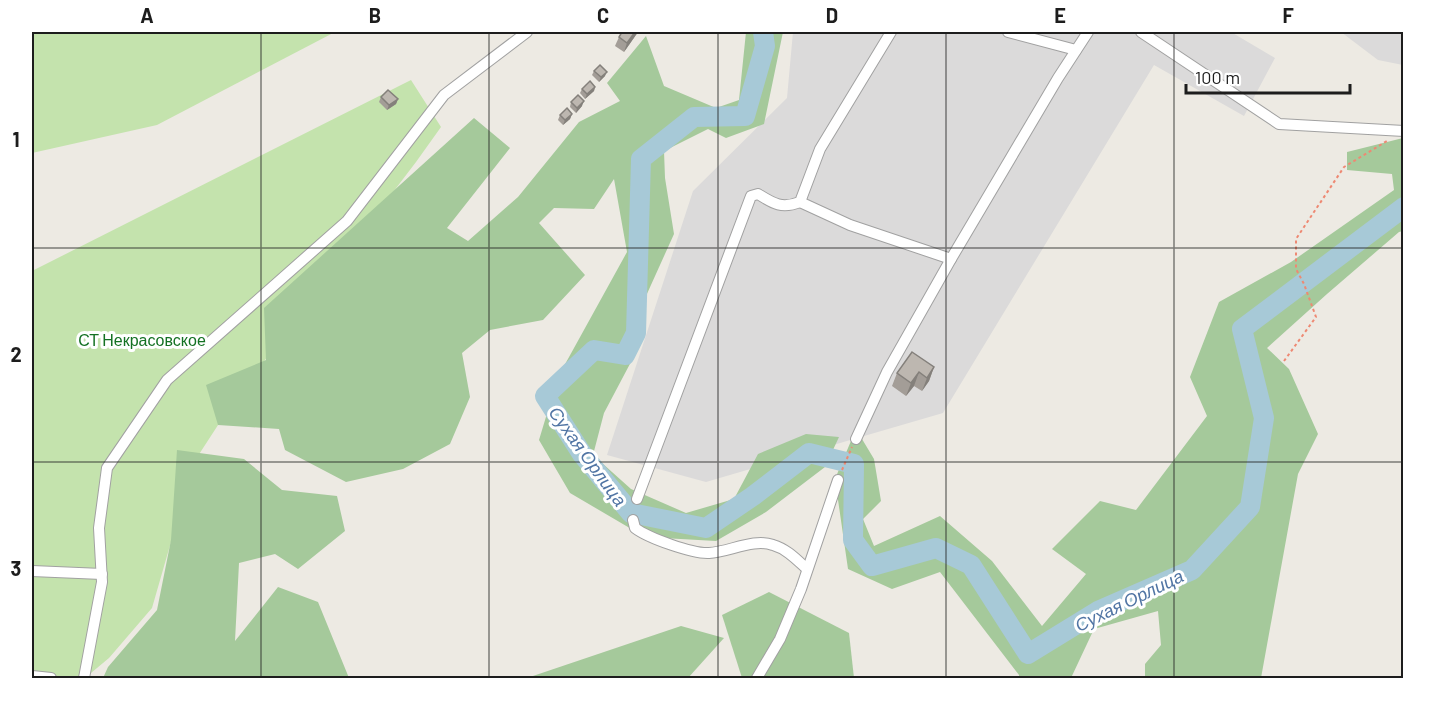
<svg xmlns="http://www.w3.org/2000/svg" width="1435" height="710" font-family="Barlow,sans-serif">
  <rect width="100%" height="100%" fill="#edeae3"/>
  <g fill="#dbdada">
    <polygon points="793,32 1231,32 1275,58 1244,116 1154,65 943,413 706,482 607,455 693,191 787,98"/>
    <polygon points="1341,32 1403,32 1403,65 1378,60"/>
  </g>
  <g fill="#c4e3ad">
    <polygon points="32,32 335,32 157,125 32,153"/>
    <polygon points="411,80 441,127 416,162 233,402 194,462 152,608 109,658 85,678 32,678 32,271"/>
  </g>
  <g fill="#a5c99b">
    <polygon points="746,32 783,32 764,124 726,138 708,129 664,151 665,178 674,234 637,316 632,360 604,413 593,455 631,489 686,513 734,499 758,454 806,434 839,437 825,467 766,512 716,541 645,537 570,493 539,440 558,377 627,252 614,179 594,209 554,208 539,223 585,275 543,320 490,330 462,353 470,397 450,444 403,469 346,482 285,450 279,429 218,425 206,385 266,360 264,308 474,118 510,148 447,228 468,241 518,197 579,122 620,101 607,83 646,36 664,86 716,108 739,100"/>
    <polygon points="1403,138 1403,231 1399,232 1327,294 1267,348 1289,369 1318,434 1298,474 1261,678 1145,678 1145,664 1161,645 1158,611 1094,629 1071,678 1019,678 1019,675 940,572 892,589 848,569 835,479 856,429 874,459 881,501 863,519 874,546 940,516 992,561 1042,626 1086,574 1052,549 1100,501 1136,510 1207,416 1190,377 1219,302 1291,262 1394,190 1392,174 1347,170 1347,152"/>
    <polygon points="177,450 244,459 282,490 337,496 345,531 298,569 275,554 239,563 235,641 278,587 318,602 349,678 103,678 108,667 157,610 171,540"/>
    <polygon points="769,592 849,633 854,678 742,678 722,615"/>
    <polygon points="681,626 724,638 688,678 527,678"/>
  </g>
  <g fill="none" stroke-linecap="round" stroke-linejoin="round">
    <polyline stroke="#a7c9d7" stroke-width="20" points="763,32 765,46 745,116 694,117 641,159 636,333 625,355 594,350 545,396 582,454 631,513 706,528 753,496 809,453 854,464 853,540 872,566 936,548 971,565 1028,654 1098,611 1192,570 1250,507 1264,418 1242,329 1404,207"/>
    <defs>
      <g id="minor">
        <polyline points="1008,32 1076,50"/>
        <polyline points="1141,32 1279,124 1404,131"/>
        <polyline points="800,202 850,225 951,259"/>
        <polyline points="856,439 887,372 951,259 1058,78 1088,32"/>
        <path d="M 637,499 L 751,196 L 758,194 C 774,204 782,209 800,202 L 820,149 L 891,32"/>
        <path d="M 633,520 L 635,528 C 648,538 693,554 709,553 C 729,552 754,538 773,545 C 787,549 797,560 807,569"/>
        <polyline points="32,571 102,574"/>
        <polyline points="32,676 51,678"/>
        <polyline points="84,678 102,582 99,528 107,468 167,380 347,221 444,95 527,32"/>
        <polyline points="757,678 780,639 801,589 838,480"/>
      </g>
    </defs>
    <use href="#minor" stroke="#a1a1a1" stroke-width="12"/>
    <g stroke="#ee8973" stroke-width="2" stroke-dasharray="3 3" stroke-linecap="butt">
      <polyline points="1284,361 1316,317 1304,284 1296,269 1296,239 1344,167 1387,141"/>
      <polyline points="842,470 852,447"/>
    </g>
    <use href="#minor" stroke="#fff" stroke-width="10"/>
  </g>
  <g fill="#a39d97">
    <polygon points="622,32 638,32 624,52 615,46 619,37"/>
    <polygon points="594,71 605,76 599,82 592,75"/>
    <polygon points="595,87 594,91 585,99 580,93 582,89"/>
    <polygon points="381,97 398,99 396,104 387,110 379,102"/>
    <polygon points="571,102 582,106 576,113 570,107"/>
    <polygon points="572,114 570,119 563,125 558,120 560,115"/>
    <polygon points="934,367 929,381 922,391 914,386 906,396 892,386 897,373"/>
  </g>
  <g fill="#84807b">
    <polygon points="635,32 638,32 624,52 627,43"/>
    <polygon points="607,72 605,76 599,82 601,77"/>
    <polygon points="595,87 594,91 585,99 587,94"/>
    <polygon points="398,99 396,104 387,110 389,105"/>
    <polygon points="584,101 582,106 576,113 577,108"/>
    <polygon points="572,114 570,119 563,125 565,120"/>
    <polygon points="934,367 929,381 922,391 927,378"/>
    <polygon points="919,372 914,386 906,396 911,383"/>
  </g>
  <g fill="#bdb7b0" stroke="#84807b" stroke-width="1.5">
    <polygon points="622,32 635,32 627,43 619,37"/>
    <polygon points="600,65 607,72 601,77 594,71"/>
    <polygon points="590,81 595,87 587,94 582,89"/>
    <polygon points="388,90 398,99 389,105 381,97"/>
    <polygon points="578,95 584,101 577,108 571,102"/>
    <polygon points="567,108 572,114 565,120 560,115"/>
    <polygon points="912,352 934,367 927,378 919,372 911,383 897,373"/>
  </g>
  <path fill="none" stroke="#1d1d1d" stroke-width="1.5" stroke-opacity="0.55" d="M 261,32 L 261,678M 489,32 L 489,678M 718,32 L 718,678M 946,32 L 946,678M 1174,32 L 1174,678M 32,248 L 1404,248M 32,462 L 1404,462"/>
  <g text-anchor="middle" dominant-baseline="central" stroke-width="6" stroke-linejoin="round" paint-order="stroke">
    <g font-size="16" fill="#147123" stroke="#fff">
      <text x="142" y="339">СТ Некрасовское</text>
    </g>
    <g font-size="18" font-style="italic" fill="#5175a4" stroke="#fff">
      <text transform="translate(588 456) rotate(54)">Сухая Орлица</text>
      <text transform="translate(1129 600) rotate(-26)">Сухая Орлица</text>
    </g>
  </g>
  <rect width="1435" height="710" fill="none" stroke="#ffffff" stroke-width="66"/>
  <path d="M1186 84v9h164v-9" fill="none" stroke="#1d1d1d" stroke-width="3"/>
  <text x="1195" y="84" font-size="18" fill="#1d1d1d" stroke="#ffffff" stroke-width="4.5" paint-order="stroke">100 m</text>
  <rect x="33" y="33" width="1369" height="644" fill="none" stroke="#1d1d1d" stroke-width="2"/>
  <g font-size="20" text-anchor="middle" font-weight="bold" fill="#1d1d1d">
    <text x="147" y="23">A</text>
    <text x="375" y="23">B</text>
    <text x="603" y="23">C</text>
    <text x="832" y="23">D</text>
    <text x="1060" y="23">E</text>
    <text x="1288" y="23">F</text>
    <text x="16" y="147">1</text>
    <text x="16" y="362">2</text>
    <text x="16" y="576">3</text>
  </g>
</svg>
